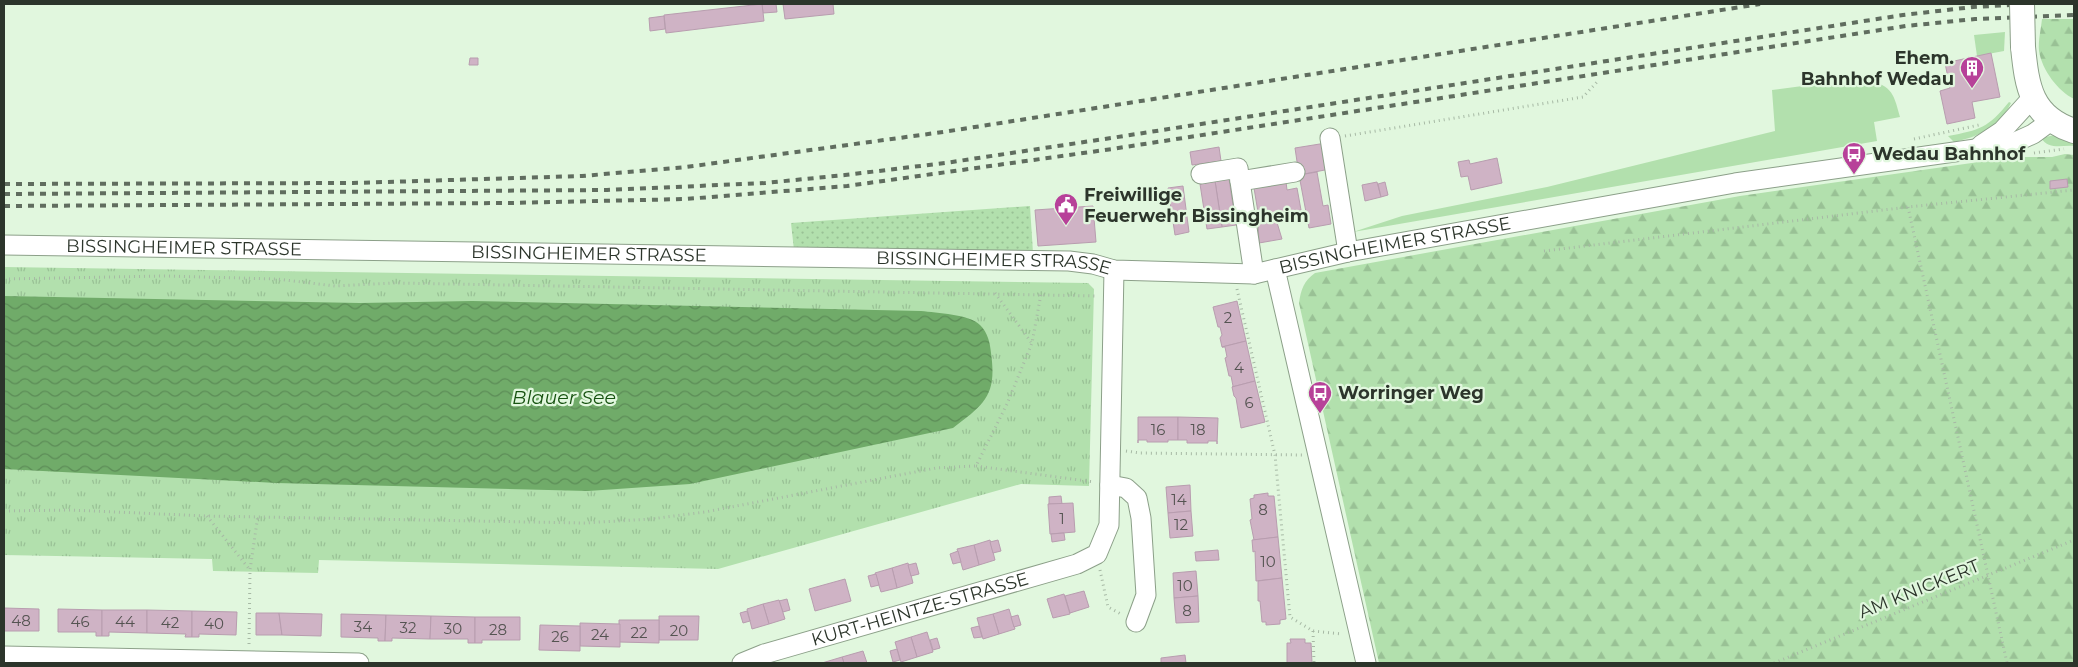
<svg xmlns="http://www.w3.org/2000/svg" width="2078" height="667" font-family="Montserrat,sans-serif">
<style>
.grass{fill:#b2e0ad}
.forest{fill:url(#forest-firs)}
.park{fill:url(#park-tufts)}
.garden{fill:url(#garden-dots)}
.water{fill:url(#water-waves)}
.building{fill:#cfb3c5;stroke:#b89daf}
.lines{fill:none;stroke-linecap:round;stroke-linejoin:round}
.minor-casing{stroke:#8ca089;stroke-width:21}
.major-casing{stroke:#8ca089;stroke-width:26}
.path{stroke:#a7b9a5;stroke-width:3;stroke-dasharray:1 4;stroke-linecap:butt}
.minor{stroke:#fff;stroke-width:19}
.major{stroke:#fff;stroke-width:24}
.rail{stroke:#606d5f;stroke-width:4;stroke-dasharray:6 6;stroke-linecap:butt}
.major-bridge-casing{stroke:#8ca089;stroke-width:26;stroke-linecap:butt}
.major-bridge{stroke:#fff;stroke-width:24}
.labels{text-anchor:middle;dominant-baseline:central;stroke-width:4.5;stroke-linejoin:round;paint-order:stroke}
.number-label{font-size:15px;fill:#555452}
.poi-label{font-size:18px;font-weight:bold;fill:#2c352b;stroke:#e1f7de;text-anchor:start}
.street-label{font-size:18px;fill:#2c352b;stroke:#e1f7de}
.water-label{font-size:19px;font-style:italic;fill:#175311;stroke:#e1f7de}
</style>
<defs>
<pattern id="forest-firs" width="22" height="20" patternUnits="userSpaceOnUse" patternTransform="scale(1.25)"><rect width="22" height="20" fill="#b2e0ad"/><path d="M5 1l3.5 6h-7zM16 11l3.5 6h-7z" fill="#99c195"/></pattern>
<pattern id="park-tufts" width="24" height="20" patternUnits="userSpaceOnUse" patternTransform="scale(1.25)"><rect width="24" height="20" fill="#b2e0ad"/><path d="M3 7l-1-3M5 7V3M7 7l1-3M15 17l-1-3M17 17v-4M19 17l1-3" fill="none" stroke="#99c195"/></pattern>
<pattern id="garden-dots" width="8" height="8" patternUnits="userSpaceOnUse" patternTransform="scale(1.25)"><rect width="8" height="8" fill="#b2e0ad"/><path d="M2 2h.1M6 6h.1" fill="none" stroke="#99c195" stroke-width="1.8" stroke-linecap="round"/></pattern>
<pattern id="water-waves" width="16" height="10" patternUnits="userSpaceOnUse" patternTransform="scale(1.25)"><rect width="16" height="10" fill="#70ab69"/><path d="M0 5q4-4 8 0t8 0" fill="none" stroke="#5c8c57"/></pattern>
</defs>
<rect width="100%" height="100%" fill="#e1f7de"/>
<g class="grass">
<polygon points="2005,32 2004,51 1977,56 1974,35"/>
<path d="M 1863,78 C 1891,86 1893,90 1900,117 L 1874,122 L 1877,141 L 1353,232 L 1402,216 L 1547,187 L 1775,131 L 1772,90 Z"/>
<path d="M 2009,102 L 2011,103 C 2000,127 1978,137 1954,142 L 1948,136 C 1980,130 1988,128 2009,102 Z"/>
<path d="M 2055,135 L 2074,141 L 2074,146 C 2061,145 2049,150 2041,138 Z"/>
</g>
<g class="forest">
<path d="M 2042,19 L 2074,19 L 2074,99 C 2058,91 2042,70 2039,51 C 2038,41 2041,29 2042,19 Z"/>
<path d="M 2065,154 L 2074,155 L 2074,663 L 1379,663 L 1299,303 C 1301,289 1304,281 1315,273 L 1740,196 L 2014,157 L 2052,157 Z"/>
</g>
<polygon class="park" points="4,267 1088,283 1094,289 1089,486 1021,484 718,569 319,560 318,573 213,571 212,559 4,555"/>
<polygon class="garden" points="1030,206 1033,253 794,250 791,223"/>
<path class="water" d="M 4,296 L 360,303 L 472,301 L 921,311 C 937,313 969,314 980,325 C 988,333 990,343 991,353 C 997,395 985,404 953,428 L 690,484 L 588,491 L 276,483 L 4,469 Z"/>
<g class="building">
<polygon points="762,4 776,4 777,12 763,13"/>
<polygon points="762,4 764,21 666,33 664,15"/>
<polygon points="783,4 833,4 834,14 785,19"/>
<polygon points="664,16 665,29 650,31 649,18"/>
<polygon points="1991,53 2000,97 1972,102 1975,118 1947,124 1940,91 1950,88 1945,63"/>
<polygon points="470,58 478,58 478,65 469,65"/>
<polygon points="1326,143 1330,169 1299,175 1295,148"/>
<polygon points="1219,147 1221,161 1192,165 1190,152"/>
<polygon points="1497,158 1502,183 1471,190 1468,176 1461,177 1458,162 1469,160 1470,164"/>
<polygon points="1317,172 1323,206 1328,205 1331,224 1309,228 1299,175"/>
<polygon points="1229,179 1236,225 1222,227 1215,181"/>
<polygon points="2067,179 2068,187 2050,189 2050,181"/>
<polygon points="1215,181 1222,227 1207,229 1200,184"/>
<polygon points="1286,182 1287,190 1297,188 1301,210 1275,216 1282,239 1259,243 1258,218 1259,218 1254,188"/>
<polygon points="1377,182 1381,197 1365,201 1362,185"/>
<polygon points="1385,182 1388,195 1381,197 1378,184"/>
<polygon points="1183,186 1189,232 1175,235 1168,188"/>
<polygon points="1093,206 1096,242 1038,246 1035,210"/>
<polygon points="1237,301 1246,341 1222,347 1220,338 1222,335 1220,327 1218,327 1213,307"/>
<polygon points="1246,341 1255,381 1232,387 1233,386 1231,376 1229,376 1225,358 1227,357 1225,347 1222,347"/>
<polygon points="1255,381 1265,422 1241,428 1236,398 1234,396 1232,387"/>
<polygon points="1138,417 1178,417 1178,440 1168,440 1168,442 1147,442 1147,440 1138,440 1138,443"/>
<polygon points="1178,417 1218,418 1217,444 1217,441 1208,441 1208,443 1187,443 1187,440 1178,440"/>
<polygon points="1190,485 1191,511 1168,513 1166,487"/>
<polygon points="1268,493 1268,496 1274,496 1278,537 1254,540 1250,520 1252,519 1250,499 1254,498 1254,495"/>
<polygon points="1061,496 1062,504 1049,504 1049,497"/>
<polygon points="1073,503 1075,532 1050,534 1048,504"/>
<polygon points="1191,511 1193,536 1170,538 1168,513"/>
<polygon points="1064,533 1065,540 1052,542 1051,534"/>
<polygon points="1278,537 1282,578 1256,581 1255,551 1253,552 1252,540"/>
<polygon points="990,540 995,560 979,565 974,545"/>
<polygon points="998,540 1001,551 993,553 990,542"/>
<polygon points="974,545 979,565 963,570 957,549"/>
<polygon points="1218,550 1219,560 1196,561 1195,552"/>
<polygon points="958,551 961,562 953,564 950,554"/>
<polygon points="908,563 913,583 897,588 892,568"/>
<polygon points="916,563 919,574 911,576 908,565"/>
<polygon points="892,568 897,588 881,592 875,573"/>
<polygon points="1196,571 1198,596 1174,598 1173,573"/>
<polygon points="876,574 879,585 871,587 868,576"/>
<polygon points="1282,578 1286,619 1280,620 1280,624 1266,625 1266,622 1262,622 1260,601 1258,601 1258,581"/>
<polygon points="845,579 851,601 815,611 809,589"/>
<polygon points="1084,591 1089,607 1070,613 1065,596"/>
<polygon points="1064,594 1070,614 1053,618 1047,599"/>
<polygon points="1198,596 1199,622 1176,623 1174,598"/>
<polygon points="787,599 790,610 783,612 779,601"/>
<polygon points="779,600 785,619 769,624 763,604"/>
<polygon points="763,604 769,624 752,629 747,609"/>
<polygon points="4,608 39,609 39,631 4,631"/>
<polygon points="58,609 102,610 102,636 96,636 96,632 58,632"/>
<polygon points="1009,609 1015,629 999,634 993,614"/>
<polygon points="102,610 147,610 147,633 109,632 109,636 102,636"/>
<polygon points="147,610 192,611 192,637 185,637 186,634 147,633"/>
<polygon points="192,611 237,612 236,635 199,634 199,637 192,637"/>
<polygon points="747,611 750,621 743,623 740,613"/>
<polygon points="256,613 279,613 282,635 256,635"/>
<polygon points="279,613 322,614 321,636 282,635"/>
<polygon points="341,614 386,615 385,641 378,641 378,638 341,637"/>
<polygon points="993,614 999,634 983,639 977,618"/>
<polygon points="386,615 431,616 430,639 392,638 392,641 385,641"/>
<polygon points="1018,615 1021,625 1014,627 1011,617"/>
<polygon points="431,616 475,617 475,643 468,643 468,639 430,639"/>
<polygon points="659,616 699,616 698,640 659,640"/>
<polygon points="475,617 520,617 520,640 482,640 482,643 475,643"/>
<polygon points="619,620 659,620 659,643 619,642"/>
<polygon points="580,623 620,624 620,647 580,646"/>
<polygon points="540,625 580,626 580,651 539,650"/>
<polygon points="979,626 982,637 974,638 971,628"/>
<polygon points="927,632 933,652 917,657 911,637"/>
<polygon points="911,637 917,657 901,662 895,642"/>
<polygon points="937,638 940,648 933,650 930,640"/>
<polygon points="1290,639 1305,639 1305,643 1311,643 1312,663 1287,663 1287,643 1291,643"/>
<polygon points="897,649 900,660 893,662 890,651"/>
<polygon points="863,651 867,663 844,663 842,657"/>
<polygon points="1185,655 1186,663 1161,663 1161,658"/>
<polygon points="842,657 844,663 822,663"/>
</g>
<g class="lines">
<g class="minor-casing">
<g id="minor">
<polyline points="1330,138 1348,252"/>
<polyline points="1981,145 2002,131 2032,98"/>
<polyline points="1201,174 1238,168 1254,274"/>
<polyline points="1240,181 1295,172"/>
<path id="s1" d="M 4,245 L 1069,261 L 1093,264 L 1114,270 L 1254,274 L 1348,252 L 1735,183 L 2011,144 L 2033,134 L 2052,120"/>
<polyline points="1275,269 1366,663"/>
<polyline points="1110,485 1126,488 1137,498 1141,518 1146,595 1136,622"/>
<polyline points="4,656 359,663"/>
<path id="s2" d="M 742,663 L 764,654 L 1077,564 L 1097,554 L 1109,525 L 1114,270"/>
</g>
</g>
<g class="major-casing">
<path id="major" d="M 2023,47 C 2027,87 2031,117 2074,131"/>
</g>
<g class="path">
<polyline points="1345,136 1583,97 1597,82"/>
<polyline points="1914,139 1979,125"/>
<polyline points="2034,153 2064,149"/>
<polyline points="1908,207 2007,663"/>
<polyline points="1544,251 1908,207 2074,190"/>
<polyline points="4,279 165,276 277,279 335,286 396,283 1098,296"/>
<polyline points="1237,289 1275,455 1290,617 1313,631 1342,634"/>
<polyline points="995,293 1031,342"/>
<polyline points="1126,451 1140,453 1302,455"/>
<polyline points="976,466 1094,482"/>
<polyline points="4,511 70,510 207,516 584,523 651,519 705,512 936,468 976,466 1007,404 1032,343 1041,294"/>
<polyline points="207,516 250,570 258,515"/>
<polyline points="1100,570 1108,607 1121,614"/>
<polyline points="1313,631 1314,663"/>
<polyline points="249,644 250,570"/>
<polyline points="1774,663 2074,540"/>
</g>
<use href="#minor" class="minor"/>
<use href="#major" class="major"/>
<g class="rail">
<polyline points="4,184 353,183 582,176 686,167 943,132 1760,4"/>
<polyline points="4,194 607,190 765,183 845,175 945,163 1111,138 1903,15 1973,7 2028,4"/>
<polyline points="4,206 509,203 686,199 847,186 1112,149 1906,26 1975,19 2074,15"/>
</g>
<g class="major-bridge-casing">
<polyline id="major-bridge" points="2022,4 2023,47"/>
</g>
<use href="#major-bridge" class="major-bridge"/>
</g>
<defs>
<g id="building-pin" transform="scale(1.25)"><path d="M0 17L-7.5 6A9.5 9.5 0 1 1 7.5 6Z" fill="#b74199" stroke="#e1f7de"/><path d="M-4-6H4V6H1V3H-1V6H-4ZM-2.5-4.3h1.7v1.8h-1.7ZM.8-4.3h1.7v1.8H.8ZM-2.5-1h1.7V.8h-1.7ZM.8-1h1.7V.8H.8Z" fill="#fff"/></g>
<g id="bus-pin" transform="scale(1.25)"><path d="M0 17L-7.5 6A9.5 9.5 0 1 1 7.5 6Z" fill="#b74199" stroke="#e1f7de"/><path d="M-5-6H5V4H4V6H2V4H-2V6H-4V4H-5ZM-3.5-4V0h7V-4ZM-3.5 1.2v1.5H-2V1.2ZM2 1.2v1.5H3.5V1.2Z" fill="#fff"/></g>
<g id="civic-pin" transform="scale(1.25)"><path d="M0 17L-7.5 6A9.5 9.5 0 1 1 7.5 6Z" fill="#b74199" stroke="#e1f7de"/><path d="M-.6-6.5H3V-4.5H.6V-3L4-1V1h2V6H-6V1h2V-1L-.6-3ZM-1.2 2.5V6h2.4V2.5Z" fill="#fff"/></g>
</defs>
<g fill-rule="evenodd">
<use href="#building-pin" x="1972" y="68"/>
<use href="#bus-pin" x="1854" y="154"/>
<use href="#civic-pin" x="1066" y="205"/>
<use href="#bus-pin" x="1320" y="393"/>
</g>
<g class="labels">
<g class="number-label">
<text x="1228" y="317">2</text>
<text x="1239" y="367">4</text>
<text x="1249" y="402">6</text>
<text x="1158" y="429">16</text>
<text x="1198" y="429">18</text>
<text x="1179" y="499">14</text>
<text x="1263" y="509">8</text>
<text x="1062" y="518">1</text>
<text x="1181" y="524">12</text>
<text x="1268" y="561">10</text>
<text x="1185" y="585">10</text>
<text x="1187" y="610">8</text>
<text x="21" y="620">48</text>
<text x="80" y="621">46</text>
<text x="125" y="621">44</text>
<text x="170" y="622">42</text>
<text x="214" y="623">40</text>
<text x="363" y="626">34</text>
<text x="408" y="627">32</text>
<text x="453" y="628">30</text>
<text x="498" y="629">28</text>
<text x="679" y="630">20</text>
<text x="639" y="632">22</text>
<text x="600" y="634">24</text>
<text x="560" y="636">26</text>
</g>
<g class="poi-label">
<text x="1954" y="58" text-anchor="end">Ehem.<tspan x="1954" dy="21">Bahnhof Wedau</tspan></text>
<text x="1872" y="154">Wedau Bahnhof</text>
<text x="1084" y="195">Freiwillige<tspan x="1084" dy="21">Feuerwehr Bissingheim</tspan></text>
<text x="1338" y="393">Worringer Weg</text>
</g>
<g class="street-label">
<text stroke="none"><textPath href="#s1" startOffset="1395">BISSINGHEIMER STRASSE</textPath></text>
<text stroke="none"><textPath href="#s1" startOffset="180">BISSINGHEIMER STRASSE</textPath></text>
<text stroke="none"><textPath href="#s1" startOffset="585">BISSINGHEIMER STRASSE</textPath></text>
<text stroke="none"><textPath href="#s1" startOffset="990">BISSINGHEIMER STRASSE</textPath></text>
<text transform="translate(1919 589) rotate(-22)">AM KNICKERT</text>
<text stroke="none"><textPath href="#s2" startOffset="186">KURT-HEINTZE-STRASSE</textPath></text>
</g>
<g class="water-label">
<text x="564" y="397">Blauer See</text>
</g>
</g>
<rect width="2078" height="667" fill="none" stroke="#2c352b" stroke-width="10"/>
</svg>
